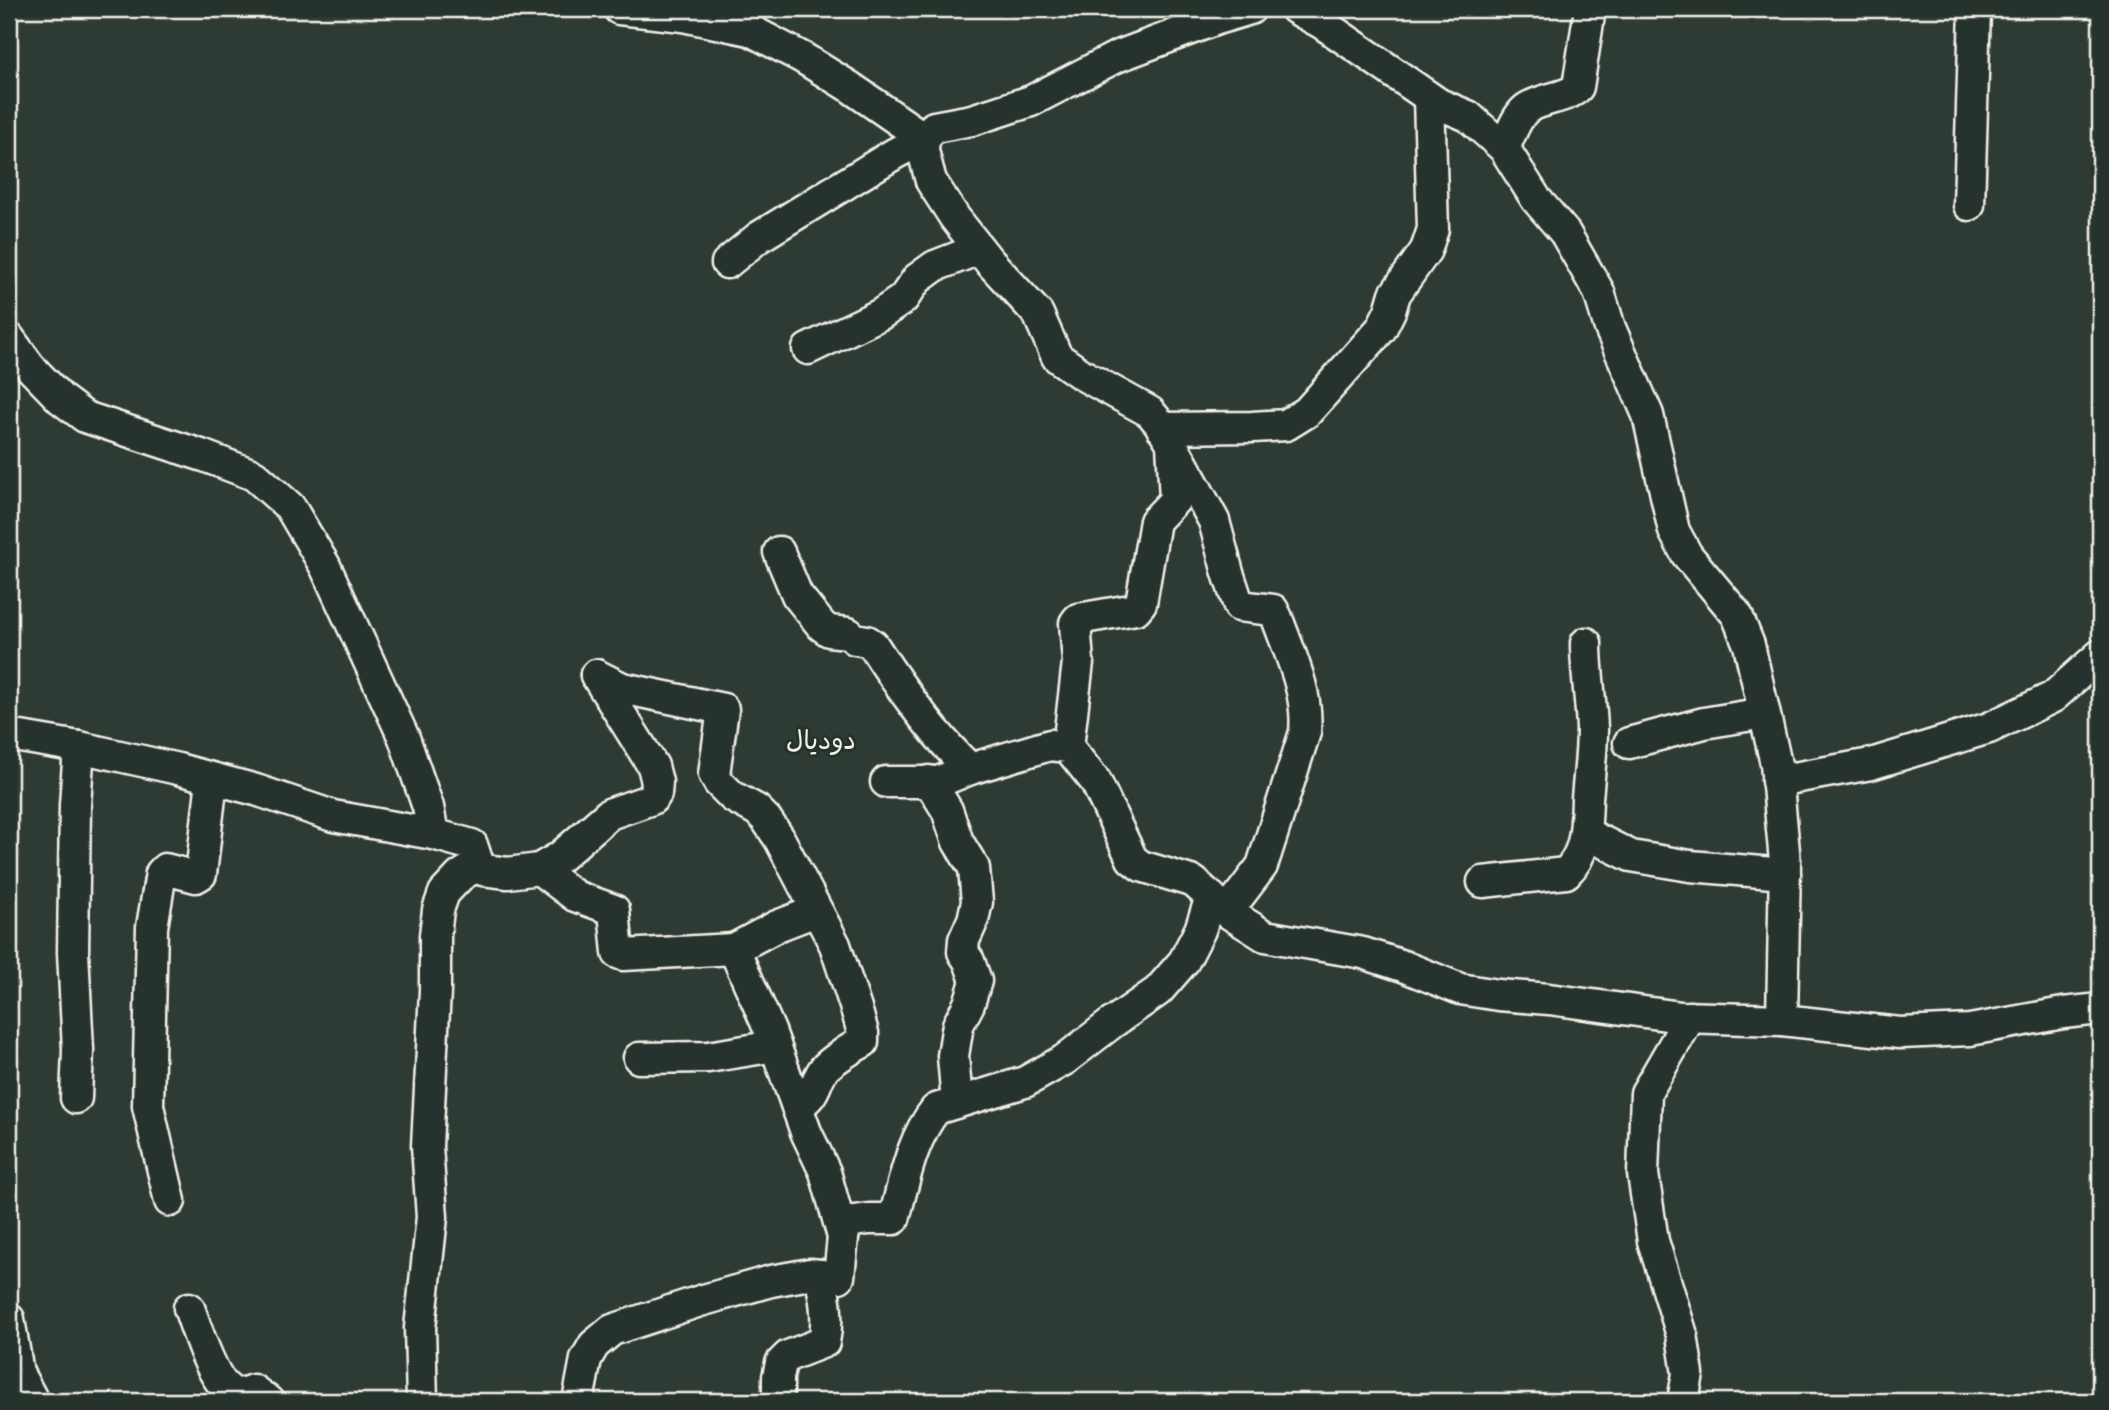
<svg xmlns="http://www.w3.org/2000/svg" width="2109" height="1410" font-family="'Patrick Hand','Playpen Sans Arabic',sans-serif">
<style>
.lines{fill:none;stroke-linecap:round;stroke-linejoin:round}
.minor-casing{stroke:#f4f1e8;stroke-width:35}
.minor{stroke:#26332d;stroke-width:30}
.labels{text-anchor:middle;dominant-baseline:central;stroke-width:6;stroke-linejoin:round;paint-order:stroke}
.quarter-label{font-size:26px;fill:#f4f1e8;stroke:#26332d}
</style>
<rect width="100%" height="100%" fill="#2e3b34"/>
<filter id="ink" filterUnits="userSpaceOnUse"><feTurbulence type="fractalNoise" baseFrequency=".0143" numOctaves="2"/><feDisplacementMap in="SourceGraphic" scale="14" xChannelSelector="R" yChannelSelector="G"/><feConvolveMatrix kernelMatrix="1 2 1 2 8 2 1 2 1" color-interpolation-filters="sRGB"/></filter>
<g filter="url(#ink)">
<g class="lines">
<g class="minor-casing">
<g id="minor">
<polyline points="619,9 683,16 750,30 803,58 850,87 924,138 894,154 759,237 727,263"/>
<polyline points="1296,9 1323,24 1439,104 1468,116 1504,148 1536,199 1565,233 1599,292 1610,328 1648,415 1674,531 1687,555 1737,615 1749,645 1776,764 1785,862 1782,1020"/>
<path d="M 1504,148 C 1510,136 1516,117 1526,109 C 1541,98 1568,98 1578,87 L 1590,9"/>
<polyline points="1969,205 1975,9"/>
<polyline points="9,338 30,367 61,399 85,417 204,456 254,475 290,507 325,566 404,738 428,807 433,834"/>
<polyline points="808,349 881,314 903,299 917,279 935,266 979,249"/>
<polyline points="1162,428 1252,427 1286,425 1307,412 1381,329 1390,311 1395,294 1426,250 1433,229 1429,98"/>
<path d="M 1175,450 L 1214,521 L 1228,573 L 1239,606 L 1273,610 L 1277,618 C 1290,654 1309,693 1305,732 L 1262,866 L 1227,912"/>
<path d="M 779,552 L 797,595 L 822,626 L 829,631 L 848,633 L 855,639 L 867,641 L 873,645 C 901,689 932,733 970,769"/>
<path d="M 596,675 L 622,688 L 723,709 L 714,774 L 719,783 L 733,797 L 757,810 L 766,819 L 779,838 L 835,945 L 858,1015 L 863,1033 L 863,1042 C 853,1047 831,1061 824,1069 C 813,1084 817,1095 797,1106"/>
<polyline points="9,735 79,747 178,769 256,790 333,816 433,834 472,845 478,863 483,870 508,873 539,869 560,857 609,814 652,799 656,794 657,782 653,766 596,675"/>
<polyline points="1629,743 1704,723 1764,713"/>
<polyline points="1068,747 1078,662 1075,623 1078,619 1136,609 1141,603 1155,521 1175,500 1172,443 1160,424 1150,412 1081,374 1057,357 1038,314 989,261 955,218 931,181 923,151 924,138 934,127 972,120 1031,101 1116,57 1217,19 1250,9"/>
<polyline points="929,781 947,810 958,842 974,868 975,880 977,902 973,920 964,940 963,952 969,961 976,981 969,1004 958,1025 956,1037 953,1056 957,1102"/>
<polyline points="1777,781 1871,764 1989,728 2053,697 2100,655"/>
<polyline points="886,782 938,782 970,769 1050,745 1068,747 1096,782 1132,859 1141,866 1194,882 1227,912 1265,936 1363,953 1403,966 1460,989 1498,995 1549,999 1681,1017 1782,1020 1900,1033 1970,1030 2063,1013 2100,1009"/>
<polyline points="1587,834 1631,856 1690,866 1785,874"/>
<polyline points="539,869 575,896 614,910 618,953 623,955 734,949 770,1031 806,1132 825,1172 843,1237"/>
<path d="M 1483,882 L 1566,873 C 1587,853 1586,825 1587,799 C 1589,775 1592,752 1592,729 C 1591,700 1586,672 1586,643"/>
<polyline points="734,949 777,926 816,911"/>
<polyline points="639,1058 708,1057 775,1046"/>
<polyline points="76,1098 78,1050 73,952 75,805 79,747"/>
<polyline points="170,1201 148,1106 152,927 161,873 165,869 196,877 201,874 212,780"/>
<path d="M 189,1308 C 197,1329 212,1382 232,1392 C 238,1396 247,1392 253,1390 L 268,1401"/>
<polyline points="9,1319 18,1373 33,1401"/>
<polyline points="422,1401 420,1328 432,1217 427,1146 435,991 435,935 438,910 444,893 460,876 479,864"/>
<path d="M 578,1401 L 586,1359 L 594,1345 L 612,1330 L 700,1301 L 771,1281 L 810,1274 L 839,1277 L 843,1237 L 847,1222 L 869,1219 L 894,1219 C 904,1182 911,1140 936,1109 L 1025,1082 L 1064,1060 L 1112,1023 L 1158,991 L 1184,961 L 1200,930 L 1211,897"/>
<path d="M 778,1401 L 778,1377 L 781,1363 L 788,1356 L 824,1342 C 829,1319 825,1297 820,1275"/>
<polyline points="1683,1401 1688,1374 1682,1335 1653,1241 1643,1174 1646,1093 1690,1017"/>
</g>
</g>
<use href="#minor" class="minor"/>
</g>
</g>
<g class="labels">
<g class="quarter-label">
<text x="821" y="739">دودیال</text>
</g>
</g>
<rect width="2109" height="1410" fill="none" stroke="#26332d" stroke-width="35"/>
<rect x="18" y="18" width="2074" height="1375" fill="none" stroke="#f4f1e8" stroke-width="2.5" filter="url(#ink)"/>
</svg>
